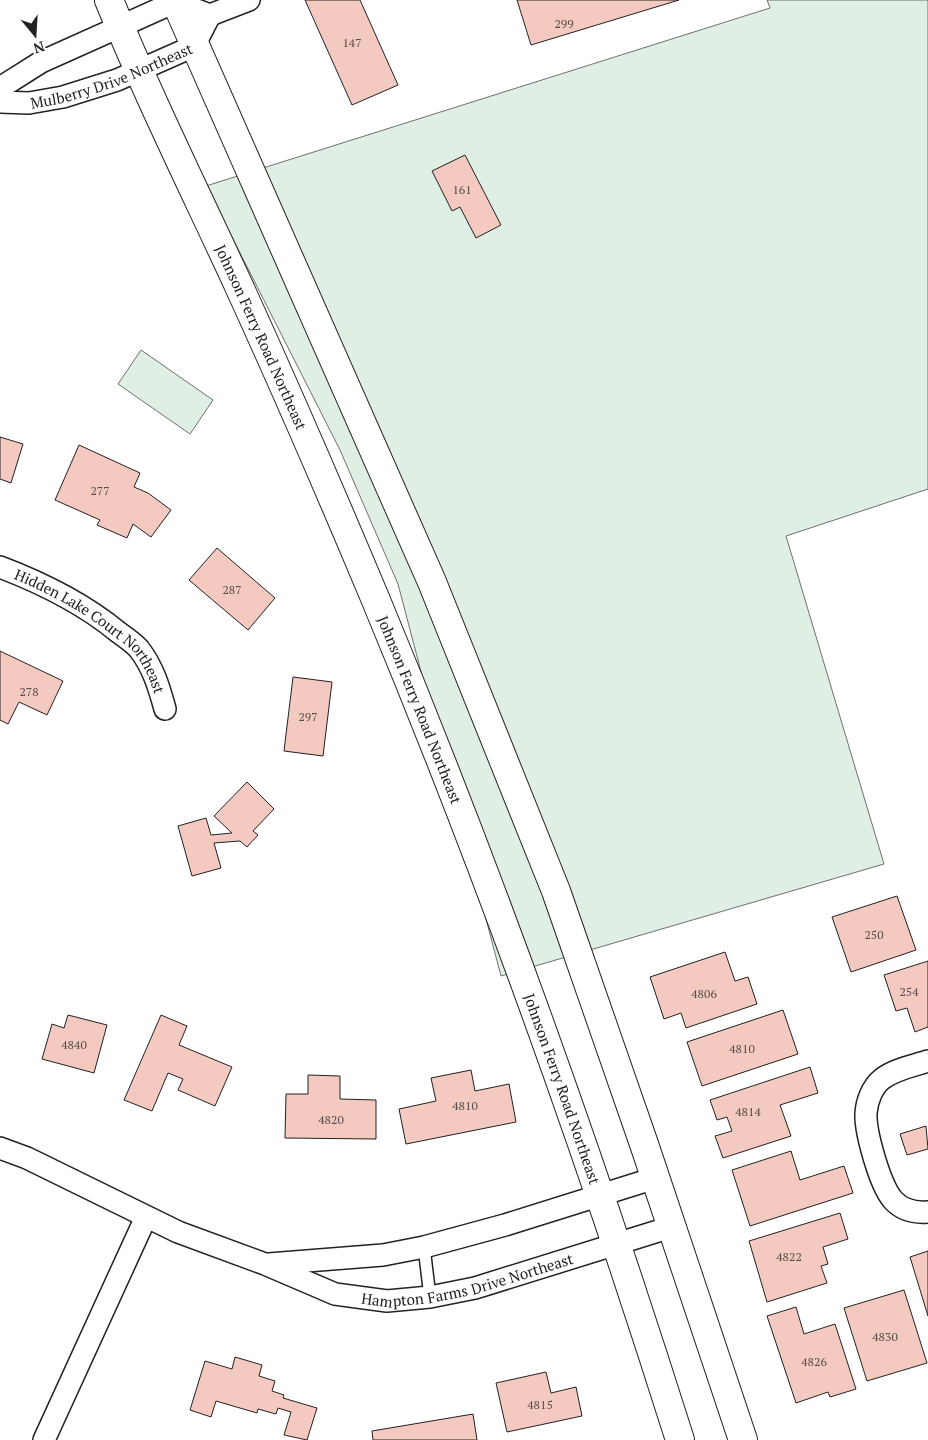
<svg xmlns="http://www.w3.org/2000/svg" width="928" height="1440" font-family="'PT Serif',serif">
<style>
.green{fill:#e0efe3;stroke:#6f6f6f}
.building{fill:#f3c9c0;stroke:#222}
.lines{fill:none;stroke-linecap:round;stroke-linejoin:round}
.lane-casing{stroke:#222;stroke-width:14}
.street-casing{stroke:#222;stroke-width:24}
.primary-casing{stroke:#222;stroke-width:30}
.lane{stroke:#fff;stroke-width:11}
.street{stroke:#fff;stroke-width:21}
.primary{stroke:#fff;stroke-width:28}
.labels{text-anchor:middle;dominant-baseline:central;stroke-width:4;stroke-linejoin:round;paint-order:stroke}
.number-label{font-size:12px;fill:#564c4a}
.street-label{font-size:15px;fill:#222;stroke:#fff}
</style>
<rect width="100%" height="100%" fill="#fff"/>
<g class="green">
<polygon points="767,0 928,0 928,489 786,536 884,864 501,976 398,584 340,450 206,186 770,8"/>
<polygon points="141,350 213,400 190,434 118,384"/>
</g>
<g class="building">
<polygon points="305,0 360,0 398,85 352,105"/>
<polygon points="517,0 679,0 531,45"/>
<polygon points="465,155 501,225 476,238 460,207 452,211 432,171"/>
<polygon points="0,437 23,444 11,483 0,479"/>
<polygon points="79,445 140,473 134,487 148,493 171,510 151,537 133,524 127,538 97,525 100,520 55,500"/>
<polygon points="217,548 275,598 248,630 189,580"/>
<polygon points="0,651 63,681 47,715 19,702 8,724 0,720"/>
<polygon points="293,677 332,682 323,756 284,751"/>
<polygon points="247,782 274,809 253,831 258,835 247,847 240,841 214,843 221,868 192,876 178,826 206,818 211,835 232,833 214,816"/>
<polygon points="897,896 916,950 851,972 832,917"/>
<polygon points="725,952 735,981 748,977 757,1004 686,1028 681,1013 664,1019 650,977"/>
<polygon points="928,961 928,1027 915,1032 907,1008 896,1011 884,975"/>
<polygon points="783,1010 798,1054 702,1086 687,1042"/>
<polygon points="68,1015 107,1025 94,1073 42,1059 52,1024 64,1028"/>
<polygon points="161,1015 187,1026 179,1045 232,1067 215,1106 178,1090 183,1079 168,1073 152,1111 124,1100"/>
<polygon points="810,1067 818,1093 780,1105 791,1136 723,1158 715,1136 732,1131 727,1117 717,1120 710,1100"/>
<polygon points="471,1070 475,1091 509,1084 516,1122 406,1144 399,1109 436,1101 431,1078"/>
<polygon points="308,1075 340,1076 340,1099 376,1100 376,1139 285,1138 286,1094 308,1094"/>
<polygon points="926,1126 928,1149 907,1155 900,1134"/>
<polygon points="791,1151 800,1180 844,1166 853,1193 750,1226 732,1170"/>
<polygon points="840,1213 848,1239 823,1247 828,1264 821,1266 827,1283 767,1302 749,1241"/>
<polygon points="928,1251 928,1316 910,1257"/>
<polygon points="904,1290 927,1363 867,1381 844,1308"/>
<polygon points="796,1307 804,1334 835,1324 856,1389 830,1397 828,1392 796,1403 767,1316"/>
<polygon points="235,1357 262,1365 259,1376 275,1381 272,1391 284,1395 283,1398 317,1408 307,1440 284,1435 291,1412 278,1408 276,1414 258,1409 257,1413 216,1401 211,1417 190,1410 205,1361 232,1369"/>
<polygon points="546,1372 551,1393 576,1387 582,1416 507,1432 496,1383"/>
<polygon points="473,1414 477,1440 373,1440 372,1431"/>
</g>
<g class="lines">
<g class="lane-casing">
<polyline id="lane" points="424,1247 430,1297"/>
</g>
<g class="street-casing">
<g id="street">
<polyline points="210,15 249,0"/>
<polyline points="0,88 41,62 175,2 210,15"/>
<path id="s1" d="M 0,102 L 29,103 L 63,97 L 117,80 L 194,46 L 210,15"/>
<path id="s2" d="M 0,567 C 42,583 83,603 118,632 C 125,637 134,643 139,649 C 153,667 159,687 165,709"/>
<path d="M 928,1061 C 913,1066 895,1069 882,1079 C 872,1087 867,1101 866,1113 C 865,1132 880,1185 893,1200 C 902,1210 915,1213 928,1212"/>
<path id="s3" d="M 0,1148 L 27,1158 L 178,1232 L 265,1264 L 335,1294 L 387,1301 L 430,1297 L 475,1288 L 671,1227"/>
<polyline points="269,1264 383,1255 424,1247 505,1225 655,1178"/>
<polyline points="44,1440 146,1217"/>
</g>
</g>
<g class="primary-casing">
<g id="primary">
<path id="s4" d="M 109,0 C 148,96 194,189 238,284 C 285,387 331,493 375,598 C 490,874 590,1155 680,1440"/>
<polyline points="175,0 432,582 556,891 644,1144 743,1440"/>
</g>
</g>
<use href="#lane" class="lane"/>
<use href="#street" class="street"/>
<use href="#primary" class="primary"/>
</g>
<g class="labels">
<g class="number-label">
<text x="564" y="23">299</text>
<text x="352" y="42">147</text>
<text x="462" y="189">161</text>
<text x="100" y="490">277</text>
<text x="232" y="589">287</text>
<text x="29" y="691">278</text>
<text x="308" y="716">297</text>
<text x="874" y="934">250</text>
<text x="909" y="991">254</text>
<text x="704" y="993">4806</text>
<text x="74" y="1044">4840</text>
<text x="742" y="1048">4810</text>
<text x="465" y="1105">4810</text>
<text x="748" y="1111">4814</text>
<text x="331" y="1119">4820</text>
<text x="789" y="1256">4822</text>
<text x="885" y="1336">4830</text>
<text x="814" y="1361">4826</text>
<text x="540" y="1404">4815</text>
</g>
<g class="street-label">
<text stroke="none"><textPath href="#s1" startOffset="116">Mulberry Drive Northeast</textPath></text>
<text stroke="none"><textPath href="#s4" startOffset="370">Johnson Ferry Road Northeast</textPath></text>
<text stroke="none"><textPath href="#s2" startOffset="114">Hidden Lake Court Northeast</textPath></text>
<text stroke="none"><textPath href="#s4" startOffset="775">Johnson Ferry Road Northeast</textPath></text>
<text stroke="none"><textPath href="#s4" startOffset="1180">Johnson Ferry Road Northeast</textPath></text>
<text stroke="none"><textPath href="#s3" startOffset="501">Hampton Farms Drive Northeast</textPath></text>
</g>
</g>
<g transform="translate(35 35) rotate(162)" stroke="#ffffff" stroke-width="4" paint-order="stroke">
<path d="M0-4L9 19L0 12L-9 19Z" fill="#222222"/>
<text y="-8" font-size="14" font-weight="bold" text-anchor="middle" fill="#222222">N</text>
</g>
</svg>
